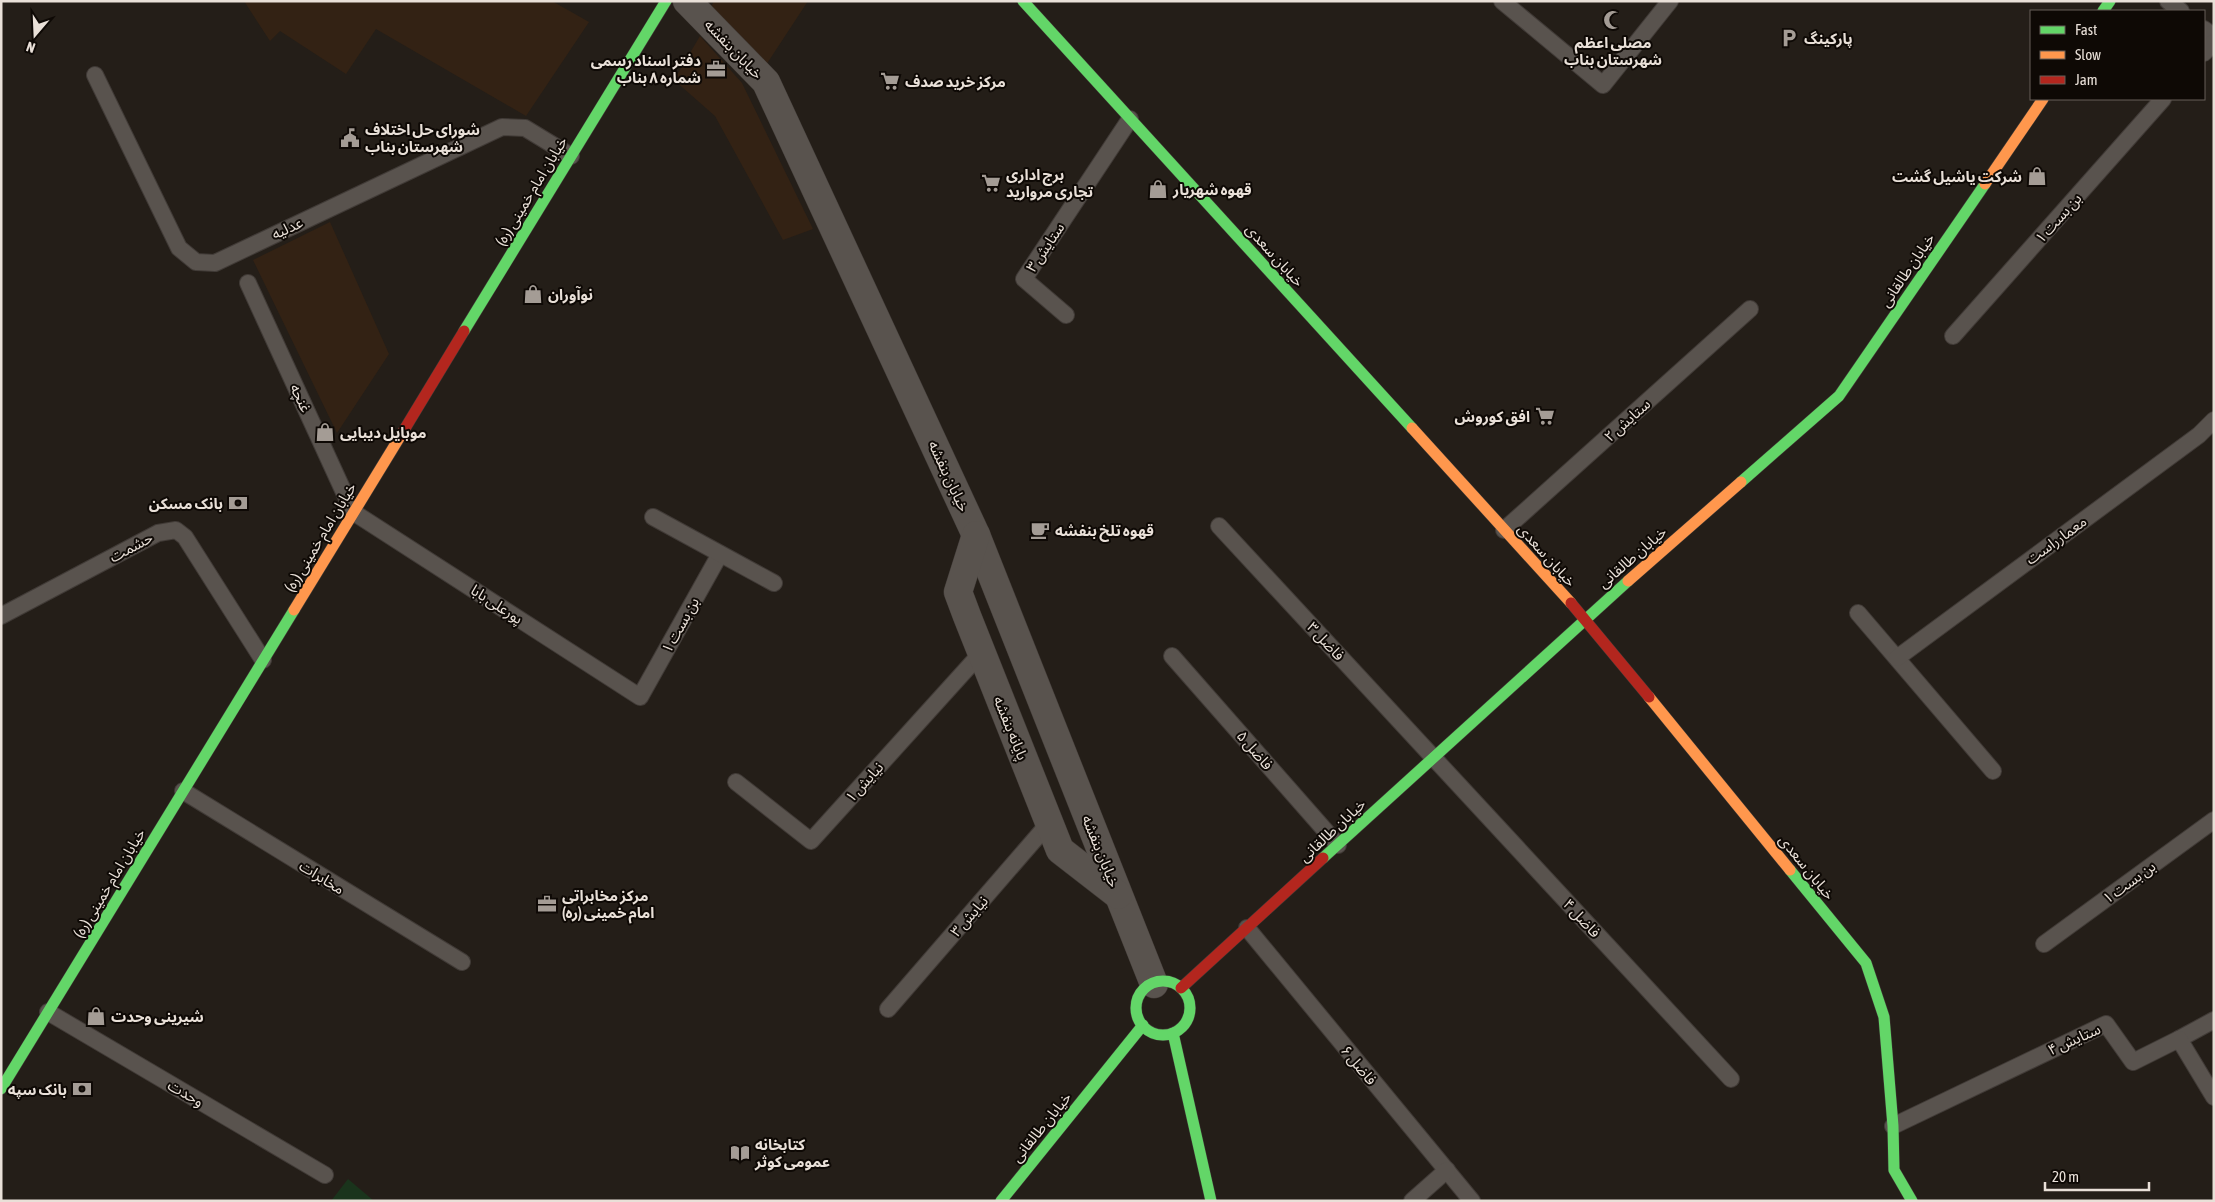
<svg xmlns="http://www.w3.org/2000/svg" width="2215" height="1202" font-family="'Asap Condensed','Noto Sans Arabic',sans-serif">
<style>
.built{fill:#332214}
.green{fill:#1a341c}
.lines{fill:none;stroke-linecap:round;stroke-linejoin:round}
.lane-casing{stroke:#413b37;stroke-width:18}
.street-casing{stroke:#413b37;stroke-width:29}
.fast-casing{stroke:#413b37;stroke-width:12}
.slow-casing{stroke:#413b37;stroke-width:12}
.jam-casing{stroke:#413b37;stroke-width:12}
.lane{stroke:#59534e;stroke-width:16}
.street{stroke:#59534e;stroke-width:28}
.fast{stroke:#63d668;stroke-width:11}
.slow{stroke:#ff974d;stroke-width:11}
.jam{stroke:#b3261e;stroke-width:11}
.labels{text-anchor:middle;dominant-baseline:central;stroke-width:4;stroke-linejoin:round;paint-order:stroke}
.poi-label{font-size:15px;font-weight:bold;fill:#e9e0d8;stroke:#0e0905;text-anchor:start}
.street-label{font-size:15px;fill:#e9e0d8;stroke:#0e0905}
</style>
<rect width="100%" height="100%" fill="#241e18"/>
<g class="built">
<polygon points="244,1 552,1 589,22 526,116 376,29 346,74 280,31 270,41"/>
<polygon points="714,1 808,1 766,65 711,7"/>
<polygon points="700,36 742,83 813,229 783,240 715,116 674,80"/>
<polygon points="330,222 389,354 337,433 253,260"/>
</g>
<polygon class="green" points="348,1179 374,1201 331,1201"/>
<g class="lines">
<g class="lane-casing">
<g id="lane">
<polyline points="1502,1 1603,85 1670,1"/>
<polyline points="2168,1 2181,11"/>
<polyline points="2204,29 2214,37"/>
<polyline points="2204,53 2214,42"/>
<polyline points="95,75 179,248 196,262 215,263 502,127 525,128 571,156"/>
<polyline points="248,283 353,512 640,697 720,554"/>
<polyline points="1066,315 1024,279 1130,119"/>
<polyline points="1953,336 2163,99"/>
<polyline points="653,517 774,583"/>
<polyline points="1219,526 1731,1079"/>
<polyline points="1504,530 1750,309"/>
<polyline points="1858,613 1993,771"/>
<polyline points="1,616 158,533 176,530 185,537 263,660"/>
<polyline points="1172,656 1338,845"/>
<polyline points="1897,658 2199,435 2214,420"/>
<polyline points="736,782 811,841 982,652"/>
<polyline points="183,791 462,962"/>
<polyline points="1247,928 1472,1201"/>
<polyline points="2044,944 2214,820"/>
<polyline points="888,1009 1049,823"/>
<polyline points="48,1012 325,1175"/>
<polyline points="2179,1039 2214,1020"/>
<polyline points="1893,1126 2106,1024 2133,1062 2179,1039 2214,1097"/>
<polyline points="1412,1201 1447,1170"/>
</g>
</g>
<g class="street-casing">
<g id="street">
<polyline points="687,1 766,82 976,535 1154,984"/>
<polyline points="976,535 958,592 967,616 1060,850 1118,895"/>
</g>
</g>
<g class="fast-casing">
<g id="fast">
<polyline points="1023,1 1412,428"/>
<polyline points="2103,11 2110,1"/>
<polyline points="464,331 666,1"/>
<polyline points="1741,482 1839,396 1985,184"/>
<polyline points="1323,858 1628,581"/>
<polyline points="1790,870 1866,963 1884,1017 1893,1126 1894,1170 1912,1201"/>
<circle cx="1163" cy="1008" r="27"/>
<polyline points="1173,1033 1211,1201"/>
<polyline points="1,1089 294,610"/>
<polyline points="1001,1201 1143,1025"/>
</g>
</g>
<g class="slow-casing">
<g id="slow">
<polyline points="1985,184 2043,99"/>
<polyline points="1412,428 1571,603"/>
<polyline points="1628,581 1741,482"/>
<polyline points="294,610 401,435"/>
<polyline points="1649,697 1790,870"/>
</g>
</g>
<g class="jam-casing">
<g id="jam">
<polyline points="401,435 464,331"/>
<polyline points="1571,603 1649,697"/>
<polyline points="1181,988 1323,858"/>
</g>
</g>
<use href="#lane" class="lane"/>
<use href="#street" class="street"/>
<use href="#fast" class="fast"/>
<use href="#slow" class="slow"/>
<use href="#jam" class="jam"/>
</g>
<defs>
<g id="mosque-bare" transform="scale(1.5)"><path d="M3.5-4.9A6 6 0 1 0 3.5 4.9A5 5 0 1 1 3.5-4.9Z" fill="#a49c95" stroke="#0e0905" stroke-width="2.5" paint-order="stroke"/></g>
<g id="parking-bare" transform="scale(1.5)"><path d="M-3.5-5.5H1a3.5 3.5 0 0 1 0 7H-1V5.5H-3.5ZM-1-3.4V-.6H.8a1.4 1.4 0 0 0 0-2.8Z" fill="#a49c95" stroke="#0e0905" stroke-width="2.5" paint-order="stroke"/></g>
<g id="office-bare" transform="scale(1.5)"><path d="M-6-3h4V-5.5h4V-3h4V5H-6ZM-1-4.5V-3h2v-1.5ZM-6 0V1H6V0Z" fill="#a49c95" stroke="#0e0905" stroke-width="2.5" paint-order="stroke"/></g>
<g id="supermarket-bare" transform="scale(1.5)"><path d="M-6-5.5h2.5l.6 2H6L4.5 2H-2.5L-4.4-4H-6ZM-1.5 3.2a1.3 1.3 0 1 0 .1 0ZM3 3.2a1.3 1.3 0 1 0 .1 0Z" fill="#a49c95" stroke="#0e0905" stroke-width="2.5" paint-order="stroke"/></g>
<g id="civic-bare" transform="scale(1.5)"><path d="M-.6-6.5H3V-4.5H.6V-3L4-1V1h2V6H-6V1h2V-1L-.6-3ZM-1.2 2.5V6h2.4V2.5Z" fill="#a49c95" stroke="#0e0905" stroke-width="2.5" paint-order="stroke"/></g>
<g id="shop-bare" transform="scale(1.5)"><path d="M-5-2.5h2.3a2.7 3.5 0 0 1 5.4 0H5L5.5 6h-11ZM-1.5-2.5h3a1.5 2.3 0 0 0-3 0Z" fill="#a49c95" stroke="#0e0905" stroke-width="2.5" paint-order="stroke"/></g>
<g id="bank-bare" transform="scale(1.5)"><path d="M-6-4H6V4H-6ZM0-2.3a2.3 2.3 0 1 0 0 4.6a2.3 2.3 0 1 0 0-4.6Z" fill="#a49c95" stroke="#0e0905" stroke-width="2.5" paint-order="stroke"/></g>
<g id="cafe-bare" transform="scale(1.5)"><path d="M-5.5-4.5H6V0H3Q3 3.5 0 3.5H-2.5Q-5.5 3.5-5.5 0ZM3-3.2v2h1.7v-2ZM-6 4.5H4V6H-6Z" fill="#a49c95" stroke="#0e0905" stroke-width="2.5" paint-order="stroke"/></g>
<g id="library-bare" transform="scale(1.5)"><path d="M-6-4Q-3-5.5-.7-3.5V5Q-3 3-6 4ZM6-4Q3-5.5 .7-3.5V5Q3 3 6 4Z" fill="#a49c95" stroke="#0e0905" stroke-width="2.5" paint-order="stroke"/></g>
</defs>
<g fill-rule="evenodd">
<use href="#mosque-bare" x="1613" y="20"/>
<use href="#parking-bare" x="1789" y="38"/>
<use href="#office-bare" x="716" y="69"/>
<use href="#supermarket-bare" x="890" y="81"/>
<use href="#civic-bare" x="350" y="138"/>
<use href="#shop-bare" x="2037" y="176"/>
<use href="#supermarket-bare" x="991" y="183"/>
<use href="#shop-bare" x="1158" y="189"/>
<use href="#shop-bare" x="533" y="294"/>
<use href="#supermarket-bare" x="1545" y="416"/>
<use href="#shop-bare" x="325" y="432"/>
<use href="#bank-bare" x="238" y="503"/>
<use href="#cafe-bare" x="1040" y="530"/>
<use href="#office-bare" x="547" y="904"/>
<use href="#shop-bare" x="96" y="1016"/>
<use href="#bank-bare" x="82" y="1089"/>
<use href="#library-bare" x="740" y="1153"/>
</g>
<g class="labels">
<g class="poi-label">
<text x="1804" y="38">پارکینگ</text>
<text x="1613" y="42" text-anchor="middle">مصلی اعظم<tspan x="1613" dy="17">شهرستان بناب</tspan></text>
<text x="701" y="60" text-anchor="end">دفتر اسناد رسمی<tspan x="701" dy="17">شماره ۸ بناب</tspan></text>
<text x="905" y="81">مرکز خرید صدف</text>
<text x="365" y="129">شورای حل اختلاف<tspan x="365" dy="17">شهرستان بناب</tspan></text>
<text x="1006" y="174">برج اداری<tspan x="1006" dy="17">تجاری مروارید</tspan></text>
<text x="2022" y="176" text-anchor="end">شرکت یاشیل گشت</text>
<text x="1173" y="189">قهوه شهریار</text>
<text x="548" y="294">نوآوران</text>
<text x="1530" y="416" text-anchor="end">افق کوروش</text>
<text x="340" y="432">موبایل دیبایی</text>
<text x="223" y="503" text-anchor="end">بانک مسکن</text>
<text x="1055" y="530">قهوه تلخ بنفشه</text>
<text x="562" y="895">مرکز مخابراتی<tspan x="562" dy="17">امام خمینی (ره)</tspan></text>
<text x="111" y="1016">شیرینی وحدت</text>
<text x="67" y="1089" text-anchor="end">بانک سپه</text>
<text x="755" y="1144">کتابخانه<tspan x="755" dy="17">عمومی کوثر</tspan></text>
</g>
<g class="street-label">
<text transform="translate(734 49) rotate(46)">خیابان بنفشه</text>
<text transform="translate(531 191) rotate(-59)">خیابان امام خمینی (ره)</text>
<text transform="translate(2058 218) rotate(-48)">بن بست ۱</text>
<text transform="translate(287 228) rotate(-25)">عدلیه</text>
<text transform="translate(1045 247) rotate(-56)">ستایش ۳</text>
<text transform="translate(1275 255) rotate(48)">خیابان سعدی</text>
<text transform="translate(1907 270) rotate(-56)">خیابان طالقانی</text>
<text transform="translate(301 398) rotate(65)">غنچه</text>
<text transform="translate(1627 420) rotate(-42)">ستایش ۲</text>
<text transform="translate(949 476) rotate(65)">خیابان بنفشه</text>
<text transform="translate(320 537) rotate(-59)">خیابان امام خمینی (ره)</text>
<text transform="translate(2056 540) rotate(-36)">معمارراست</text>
<text transform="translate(131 547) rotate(-28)">حشمت</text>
<text transform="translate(1547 555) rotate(48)">خیابان سعدی</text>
<text transform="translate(1632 557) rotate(-41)">خیابان طالقانی</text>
<text transform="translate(497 604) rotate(33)">پورعلی بابا</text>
<text transform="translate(680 625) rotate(-61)">بن بست ۱</text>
<text transform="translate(1326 641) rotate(47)">فاضل ۳</text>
<text transform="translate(1011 728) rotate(68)">پایانه بنفشه</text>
<text transform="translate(1255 750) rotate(49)">فاضل ۵</text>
<text transform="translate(864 782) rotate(-48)">نیایش ۱</text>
<text transform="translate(1332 830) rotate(-43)">خیابان طالقانی</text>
<text transform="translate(1101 851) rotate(68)">خیابان بنفشه</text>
<text transform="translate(1807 867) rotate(51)">خیابان سعدی</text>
<text transform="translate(322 877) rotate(32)">مخابرات</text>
<text transform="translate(2129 882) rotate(-36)">بن بست ۱</text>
<text transform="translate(109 883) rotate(-59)">خیابان امام خمینی (ره)</text>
<text transform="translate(969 916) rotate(-49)">نیایش ۳</text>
<text transform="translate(1582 918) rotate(47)">فاضل ۴</text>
<text transform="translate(2074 1039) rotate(-24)">ستایش ۴</text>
<text transform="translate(1359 1065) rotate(50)">فاضل ۶</text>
<text transform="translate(186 1093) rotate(30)">وحدت</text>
<text transform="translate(1041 1127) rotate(-51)">خیابان طالقانی</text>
</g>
</g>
<rect width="2215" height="1202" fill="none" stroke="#e9e0d8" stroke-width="5"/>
<rect x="2030" y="10" width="175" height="90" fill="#0e0905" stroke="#665f59"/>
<rect x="2040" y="26" width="25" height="8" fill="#63d668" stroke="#665f59"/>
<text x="2075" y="35" font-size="15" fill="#e9e0d8">Fast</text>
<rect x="2040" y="51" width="25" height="8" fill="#ff974d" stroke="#665f59"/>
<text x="2075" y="60" font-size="15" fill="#e9e0d8">Slow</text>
<rect x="2040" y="76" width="25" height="8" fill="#b3261e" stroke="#665f59"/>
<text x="2075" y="85" font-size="15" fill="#e9e0d8">Jam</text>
<g transform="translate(35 35) rotate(199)" stroke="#0e0905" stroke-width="4" paint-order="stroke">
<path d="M0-4L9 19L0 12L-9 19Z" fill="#e9e0d8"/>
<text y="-8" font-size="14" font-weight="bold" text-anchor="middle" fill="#e9e0d8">N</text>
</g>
<path d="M2045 1182v8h104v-8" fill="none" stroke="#e9e0d8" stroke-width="2.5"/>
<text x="2052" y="1182" font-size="15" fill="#e9e0d8" stroke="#0e0905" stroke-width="4" paint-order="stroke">20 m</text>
</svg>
